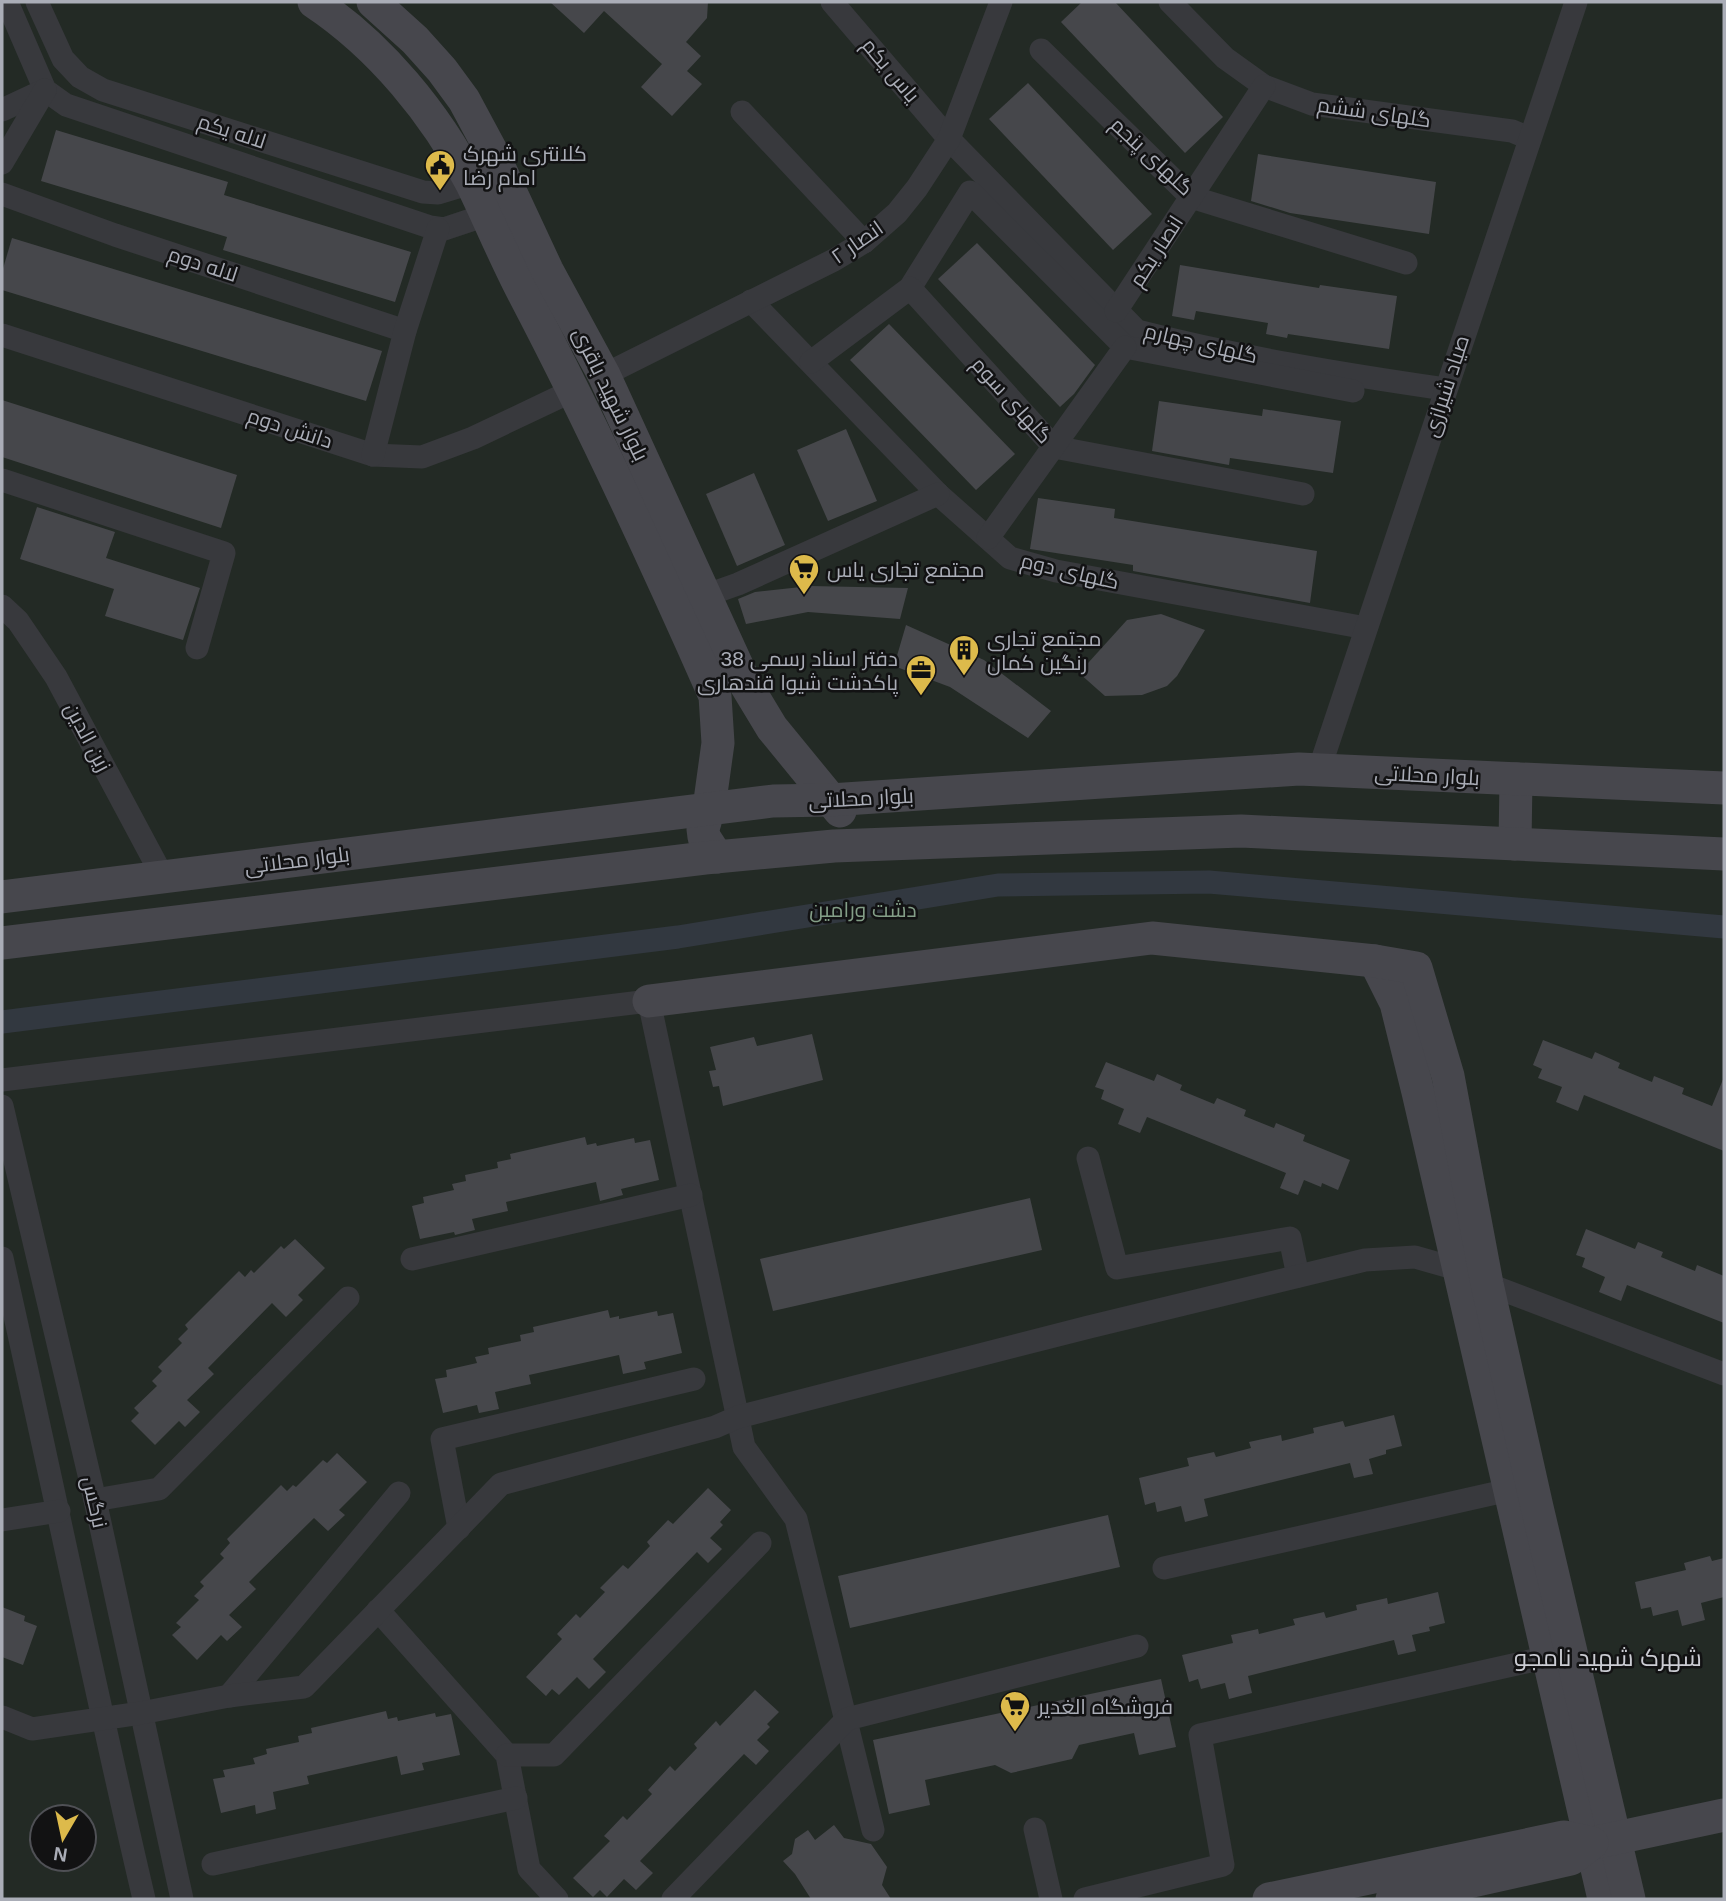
<svg xmlns="http://www.w3.org/2000/svg" width="1726" height="1901" font-family="Arial,Cairo,sans-serif">
<style>
.green{fill:#232a25;fill-rule:evenodd}
.lines{fill:none;stroke-linecap:round;stroke-linejoin:round}
.canal{stroke:#323840;stroke-width:23}
.building{fill:#46474b}
.street{stroke:#38393d;stroke-width:23}
.secondary{stroke:#47474d;stroke-width:33}
.labels{text-anchor:middle;dominant-baseline:central;stroke-width:5;stroke-linejoin:round;paint-order:stroke}
.street-label{font-size:21px;fill:#aaadb7;stroke:#121213}
.poi-label{font-size:21px;fill:#aaadb7;stroke:#121213;text-anchor:start}
.park-label{font-size:21px;fill:#849f88;stroke:#121213}
.quarter-label{font-size:24px;fill:#cbccd3;stroke:#121213}
</style>
<rect width="100%" height="100%" fill="#171718"/>
<path class="green" d="M 2,2 L 1724,2 L 1724,1899 L 2,1899 ZM 42,1817 L 84,1817 L 84,1859 L 42,1859 Z"/>
<g class="lines">
<polyline class="canal" points="2,1022 678,937 998,885 1209,882 1724,927"/>
</g>
<g class="building">
<polygon points="550,2 708,2 707,18 686,42 701,56 687,71 702,84 672,116 641,87 662,64 604,11 584,33"/>
<polygon points="1082,2 1115,2 1223,117 1185,153 1061,22"/>
<polygon points="1028,83 1152,214 1113,250 989,119"/>
<polygon points="56,130 228,182 224,195 411,252 395,302 223,250 227,237 41,181"/>
<polygon points="1258,154 1436,182 1429,234 1290,213 1251,201"/>
<polygon points="12,238 382,351 366,401 2,290 2,272"/>
<polygon points="977,243 1095,365 1074,394 1060,407 938,279"/>
<polygon points="1180,265 1319,288 1320,285 1397,296 1389,349 1288,334 1287,338 1266,334 1268,323 1196,311 1194,320 1172,316"/>
<polygon points="889,324 1015,454 976,490 850,360"/>
<polygon points="2,400 237,475 221,528 2,457"/>
<polygon points="1159,401 1262,416 1263,409 1341,421 1333,473 1230,458 1229,465 1152,451"/>
<polygon points="846,429 877,501 828,521 797,450"/>
<polygon points="754,473 785,545 737,566 706,494"/>
<polygon points="1038,498 1115,509 1114,518 1317,551 1310,603 1133,571 1133,565 1030,549"/>
<polygon points="37,507 115,532 106,558 200,588 183,640 105,616 114,589 20,559"/>
<polygon points="810,586 908,588 900,619 808,612 746,624 738,599 755,592"/>
<polygon points="1161,614 1205,630 1177,676 1167,686 1142,695 1105,696 1079,673 1127,620"/>
<polygon points="906,625 984,660 1051,711 1028,738 950,687 894,666"/>
<polygon points="812,1034 823,1080 723,1106 719,1086 713,1087 709,1071 716,1070 710,1047 754,1037 757,1046"/>
<polygon points="1543,1040 1592,1059 1595,1052 1620,1063 1618,1068 1652,1082 1654,1076 1684,1088 1682,1094 1712,1106 1724,1077 1724,1151 1584,1095 1578,1111 1556,1102 1562,1087 1538,1078 1542,1069 1533,1065"/>
<polygon points="1106,1062 1154,1081 1157,1074 1182,1085 1180,1090 1214,1104 1217,1098 1246,1110 1244,1116 1274,1128 1276,1123 1305,1135 1303,1141 1350,1160 1338,1190 1322,1183 1321,1187 1304,1180 1298,1195 1280,1188 1286,1173 1147,1117 1140,1133 1118,1124 1124,1109 1101,1099 1104,1090 1095,1087"/>
<polygon points="585,1137 587,1145 596,1143 597,1146 634,1138 635,1143 650,1140 659,1180 621,1189 623,1195 600,1201 596,1182 506,1202 508,1211 472,1219 475,1230 455,1235 454,1232 420,1239 412,1206 424,1203 423,1197 454,1190 452,1184 466,1181 465,1175 498,1168 497,1162 511,1159 510,1154"/>
<polygon points="1030,1198 1042,1250 773,1311 760,1259"/>
<polygon points="1586,1229 1635,1249 1638,1242 1663,1252 1661,1257 1695,1271 1697,1265 1724,1276 1724,1323 1627,1285 1621,1301 1599,1292 1605,1277 1582,1267 1585,1258 1576,1255"/>
<polygon points="295,1239 325,1268 298,1295 303,1300 286,1317 272,1303 208,1368 214,1374 187,1400 200,1412 185,1427 179,1421 155,1445 131,1421 139,1413 134,1408 157,1386 152,1381 162,1371 158,1367 182,1343 178,1339 188,1329 185,1325 239,1271 245,1277 251,1270 254,1273 281,1246 284,1249"/>
<polygon points="608,1310 610,1318 619,1316 619,1319 657,1311 658,1316 673,1313 682,1353 644,1362 646,1369 623,1374 619,1355 529,1375 531,1384 495,1392 499,1409 479,1413 477,1405 443,1413 435,1379 447,1377 446,1370 477,1363 475,1357 489,1354 488,1348 521,1341 520,1335 534,1332 533,1327"/>
<polygon points="1394,1415 1402,1446 1386,1450 1386,1454 1369,1459 1373,1474 1354,1478 1350,1463 1204,1499 1208,1516 1185,1522 1181,1506 1157,1512 1155,1502 1145,1505 1139,1478 1189,1466 1187,1458 1214,1452 1216,1457 1251,1448 1249,1442 1281,1435 1282,1441 1314,1433 1313,1428 1343,1421 1345,1427"/>
<polygon points="337,1453 367,1482 339,1510 345,1515 328,1531 314,1518 249,1582 256,1589 229,1615 242,1627 227,1641 221,1635 197,1660 172,1635 181,1627 176,1623 199,1600 194,1596 204,1586 200,1582 224,1558 220,1554 230,1543 227,1539 281,1485 287,1491 293,1485 296,1487 323,1460 327,1463"/>
<polygon points="708,1488 731,1510 720,1522 723,1525 710,1538 722,1549 708,1563 697,1552 593,1659 606,1672 589,1689 577,1677 559,1695 552,1689 546,1696 526,1677 562,1639 557,1634 576,1614 580,1618 605,1592 600,1588 623,1565 628,1569 650,1546 647,1542 668,1520 673,1524"/>
<polygon points="1108,1515 1120,1567 850,1628 838,1576"/>
<polygon points="1710,1556 1712,1561 1724,1558 1724,1597 1701,1603 1705,1620 1682,1626 1678,1610 1653,1616 1651,1607 1641,1609 1635,1582 1686,1570 1684,1563"/>
<polygon points="1438,1592 1445,1623 1429,1627 1430,1631 1412,1635 1416,1651 1398,1655 1394,1640 1248,1676 1252,1693 1229,1699 1225,1683 1201,1689 1198,1679 1189,1682 1182,1655 1233,1643 1231,1635 1258,1629 1259,1634 1295,1625 1293,1619 1324,1612 1326,1618 1357,1610 1356,1605 1387,1598 1388,1604"/>
<polygon points="2,1607 25,1616 24,1621 37,1626 23,1665 2,1657"/>
<polygon points="1161,1679 1176,1747 1139,1755 1134,1733 1079,1745 1072,1759 1011,1773 995,1765 925,1780 930,1805 889,1814 873,1740"/>
<polygon points="755,1690 779,1712 767,1724 770,1727 757,1740 769,1751 756,1765 744,1754 640,1861 653,1873 636,1890 624,1879 607,1897 600,1890 593,1897 573,1878 610,1841 604,1836 623,1816 627,1820 652,1794 648,1790 670,1766 675,1771 697,1748 694,1744 716,1721 720,1726"/>
<polygon points="386,1711 388,1719 397,1717 398,1721 435,1713 436,1717 451,1714 460,1755 422,1763 424,1770 401,1775 397,1756 307,1776 309,1784 273,1792 276,1809 256,1814 255,1805 221,1813 213,1779 225,1777 223,1770 255,1764 253,1758 267,1754 266,1749 299,1742 298,1736 312,1733 311,1728"/>
<polygon points="834,1825 844,1838 871,1844 887,1867 882,1885 891,1899 811,1899 795,1874 783,1861 792,1854 795,1839 808,1830 815,1840"/>
</g>
<g class="lines">
<g class="street">
<polyline points="7,2 45,90 66,105 430,227 444,229 486,215"/>
<polyline points="37,2 63,59 80,77 103,90 423,192 438,193 471,183"/>
<path d="M 832,2 L 949,139 L 1137,331 C 1238,357 1342,374 1445,389"/>
<polyline points="1170,2 1225,58 1264,86 1312,104 1512,131 1529,138"/>
<polyline points="1041,50 1191,197 1406,263"/>
<polyline points="2,110 45,90"/>
<polyline points="742,112 864,242"/>
<polyline points="2,163 45,90"/>
<polyline points="2,194 115,235 405,331"/>
<polyline points="910,288 970,192 1125,347 1353,391"/>
<polyline points="751,301 938,494 1010,558 1056,571 1366,628"/>
<polyline points="1116,311 1264,86"/>
<polyline points="2,335 373,455 422,457 473,438 574,390"/>
<polyline points="811,362 910,288 1054,447 1303,494"/>
<polyline points="604,375 834,260 864,242 897,213 917,188 949,139 1001,2"/>
<polyline points="373,455 405,331 438,229"/>
<polyline points="2,480 224,553 197,648"/>
<polyline points="988,538 1125,347"/>
<polyline points="707,595 738,584 938,494"/>
<polyline points="2,606 18,621 56,677 163,877"/>
<polyline points="1319,770 1576,2"/>
<polyline points="2,1080 649,1001 744,1447 796,1519 873,1830"/>
<polyline points="2,1106 95,1500 182,1899"/>
<polyline points="1088,1158 1117,1268 1290,1238 1298,1276"/>
<path d="M 2,1258 C 50,1471 94,1686 144,1899"/>
<polyline points="412,1259 691,1195"/>
<polyline points="1487,1284 1724,1374"/>
<polyline points="95,1500 159,1489 348,1298"/>
<polyline points="2,1520 59,1511"/>
<polyline points="459,1528 442,1439 694,1379"/>
<polyline points="1164,1568 1509,1490"/>
<polyline points="378,1610 507,1755 529,1869 557,1899"/>
<polyline points="229,1696 399,1493"/>
<polyline points="2,1717 32,1729 141,1713 229,1696 304,1687 501,1484 715,1427 738,1417 1089,1327 1365,1260 1415,1257 1457,1269"/>
<polyline points="507,1755 554,1755 760,1543"/>
<polyline points="1035,1829 1051,1899"/>
<polyline points="213,1864 516,1798"/>
<polyline points="673,1899 847,1719 1137,1646"/>
<polyline points="1085,1899 1223,1865 1200,1735 1548,1657"/>
</g>
<g class="secondary">
<path d="M 314,2 C 380,46 436,114 472,184 C 490,221 505,258 524,294 C 593,426 655,560 715,696 L 718,743 L 709,808 L 703,829 L 704,837 L 717,857"/>
<polyline points="373,2 415,40 442,70 464,100 493,154 547,270 604,375 746,685 772,728 840,811"/>
<polyline points="1515,844 1516,779"/>
<polyline points="2,897 773,801 830,800 1299,769 1724,788"/>
<polyline points="2,943 705,858 834,846 1241,831 1724,854"/>
<polyline points="1375,961 1396,1003 1418,1092 1604,1899"/>
<polyline points="649,1001 1152,938 1375,961 1416,968 1448,1076 1487,1284 1537,1507 1629,1899"/>
<polyline points="1593,1843 1724,1815"/>
<polyline points="1269,1899 1564,1837 1592,1843 1571,1859 1392,1899"/>
</g>
</g>
<defs>
<g id="civic-pin" transform="scale(1.575)"><path d="M0 17L-7.5 6A9.5 9.5 0 1 1 7.5 6Z" fill="#ddba4b" stroke="#121213"/><path d="M-.6-6.5H3V-4.5H.6V-3L4-1V1h2V6H-6V1h2V-1L-.6-3ZM-1.2 2.5V6h2.4V2.5Z" fill="#111"/></g>
<g id="supermarket-pin" transform="scale(1.575)"><path d="M0 17L-7.5 6A9.5 9.5 0 1 1 7.5 6Z" fill="#ddba4b" stroke="#121213"/><path d="M-6-5.5h2.5l.6 2H6L4.5 2H-2.5L-4.4-4H-6ZM-1.5 3.2a1.3 1.3 0 1 0 .1 0ZM3 3.2a1.3 1.3 0 1 0 .1 0Z" fill="#111"/></g>
<g id="building-pin" transform="scale(1.575)"><path d="M0 17L-7.5 6A9.5 9.5 0 1 1 7.5 6Z" fill="#ddba4b" stroke="#121213"/><path d="M-4-6H4V6H1V3H-1V6H-4ZM-2.5-4.3h1.7v1.8h-1.7ZM.8-4.3h1.7v1.8H.8ZM-2.5-1h1.7V.8h-1.7ZM.8-1h1.7V.8H.8Z" fill="#111"/></g>
<g id="office-pin" transform="scale(1.575)"><path d="M0 17L-7.5 6A9.5 9.5 0 1 1 7.5 6Z" fill="#ddba4b" stroke="#121213"/><path d="M-6-3h4V-5.5h4V-3h4V5H-6ZM-1-4.5V-3h2v-1.5ZM-6 0V1H6V0Z" fill="#111"/></g>
</defs>
<g fill-rule="evenodd">
<use href="#civic-pin" x="440" y="165"/>
<use href="#supermarket-pin" x="804" y="569"/>
<use href="#building-pin" x="964" y="650"/>
<use href="#office-pin" x="921" y="670"/>
<use href="#supermarket-pin" x="1015" y="1706"/>
</g>
<g class="labels">
<g class="street-label">
<text transform="translate(891 70) rotate(50)">یاس یکم</text>
<text transform="translate(1374 112) rotate(8)">گلهای ششم</text>
<text transform="translate(232 131) rotate(18)">لاله یکم</text>
<text transform="translate(1152 156) rotate(43)">گلهای پنجم</text>
<text transform="translate(857 242) rotate(-35)">انصار ۲</text>
<text transform="translate(1156 251) rotate(-57)">انصار یکم</text>
<text transform="translate(203 264) rotate(18)">لاله دوم</text>
<text transform="translate(1201 343) rotate(13)">گلهای چهارم</text>
<text transform="translate(1446 386) rotate(-72)">صیاد شیرازی</text>
<text transform="translate(611 394) rotate(64)">بلوار شهید باقری</text>
<text transform="translate(1012 400) rotate(48)">گلهای سوم</text>
<text transform="translate(290 428) rotate(18)">دانش دوم</text>
<text transform="translate(1070 571) rotate(13)">گلهای دوم</text>
<text transform="translate(88 737) rotate(62)">زین الدین</text>
<text transform="translate(1427 775) rotate(3)">بلوار محلاتی</text>
<text transform="translate(861 798) rotate(-3)">بلوار محلاتی</text>
<text transform="translate(297 860) rotate(-7)">بلوار محلاتی</text>
<text transform="translate(95 1502) rotate(77)">نرگس</text>
</g>
<g class="poi-label">
<text x="463" y="153">کلانتری شهرک<tspan x="463" dy="24">امام رضا</tspan></text>
<text x="827" y="569">مجتمع تجاری یاس</text>
<text x="987" y="638">مجتمع تجاری<tspan x="987" dy="24">رنگین کمان</tspan></text>
<text x="898" y="658" text-anchor="end">دفتر اسناد رسمی 38<tspan x="898" dy="24">پاکدشت شیوا قندهاری</tspan></text>
<text x="1038" y="1706">فروشگاه الغدیر</text>
</g>
<g class="park-label">
<text x="863" y="909">دشت ورامین</text>
</g>
<g class="quarter-label">
<text x="1608" y="1657">شهرک شهید نامجو</text>
</g>
</g>
<rect width="1726" height="1901" fill="none" stroke="#aaadb7" stroke-width="7"/>
<g transform="translate(63 1838) rotate(189)"><circle r="33" fill="#121213" stroke="#4f5055" stroke-width="2"/>
<path d="M0-5L12 26L0 18L-12 26Z" fill="#ddba4b"/>
<text y="-10" font-size="19" font-weight="bold" text-anchor="middle" fill="#aaadb7">N</text>
</g>
</svg>
